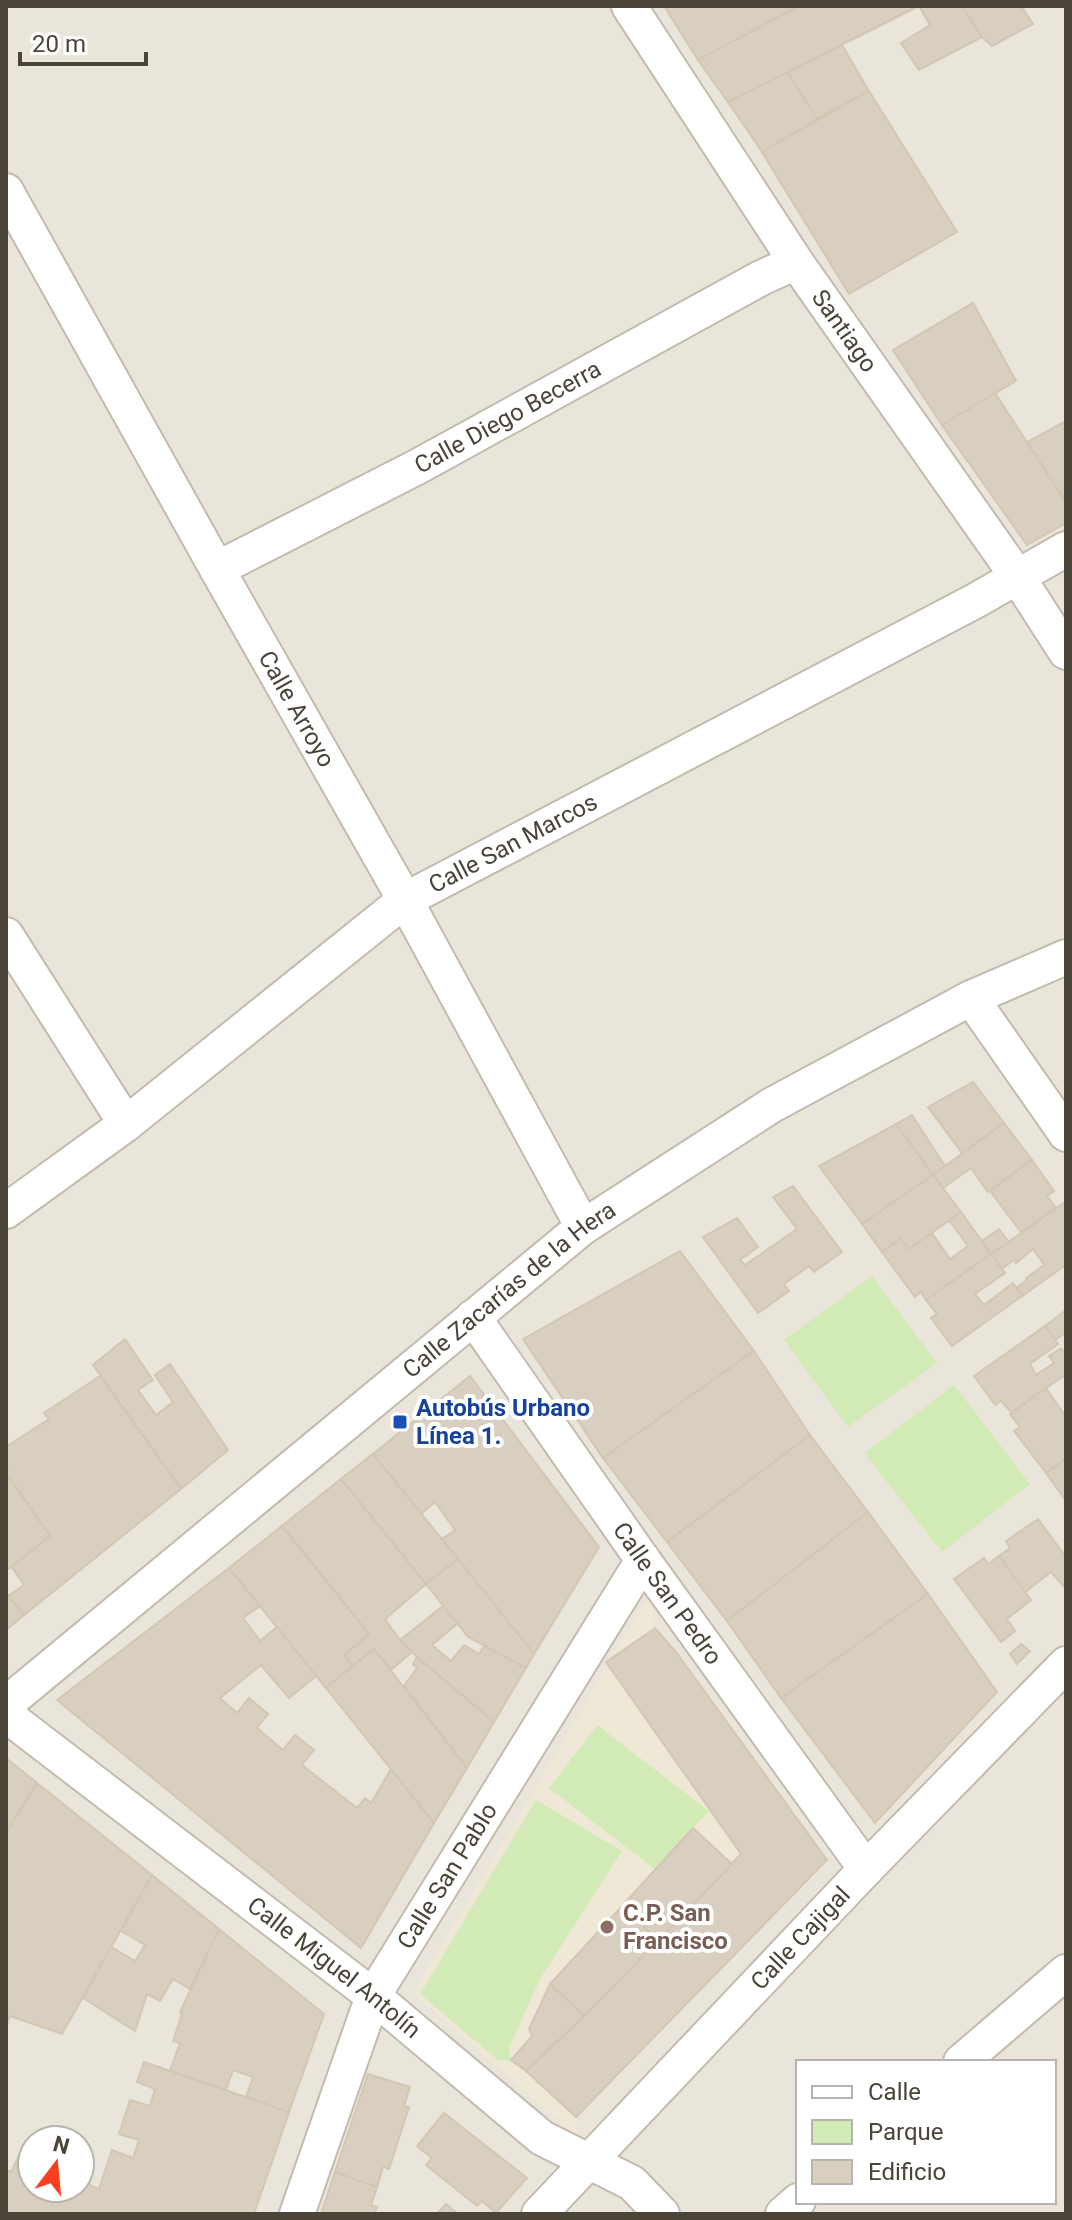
<svg xmlns="http://www.w3.org/2000/svg" width="1072" height="2220" font-family="Roboto,sans-serif">
<style>
.residential{fill:#eae5da;fill-rule:evenodd}
.education{fill:#efe8d6}
.green{fill:#d2eab5}
.building{fill:#d8cfc1;stroke:#d3c7b4;stroke-width:2}
.lines{fill:none;stroke-linecap:round;stroke-linejoin:round}
.street-casing{stroke:#c2bbae;stroke-width:38}
.street{stroke:#fff;stroke-width:34}
.transit-dot{fill:#1a4fb4;stroke:#fff;stroke-width:3}
.education-dot{fill:#8d6e63;stroke:#fff;stroke-width:3}
.labels{text-anchor:middle;dominant-baseline:central;stroke-width:8;stroke-linejoin:round;paint-order:stroke}
.street-label{font-size:24px;fill:#4b4439;stroke:#fff}
.transit-label{font-size:24px;font-weight:bold;fill:#164399;stroke:#fff;text-anchor:start}
.education-label{font-size:24px;font-weight:bold;fill:#785e54;stroke:#fff;text-anchor:start}
</style>
<rect width="100%" height="100%" fill="#f6f3ec"/>
<path class="residential" d="M 6,6 L 1066,6 L 1066,2214 L 6,2214 ZM 798,2062 L 1054,2062 L 1054,2202 L 798,2202 ZM 32,2140 L 80,2140 L 80,2188 L 32,2188 Z"/>
<polygon class="education" points="650,1597 655,1628 676,1652 827,1860 576,2117 579,2138 413,1993 599,1682 606,1662"/>
<g class="green">
<polygon points="872,1276 937,1363 848,1427 784,1340"/>
<polygon points="954,1385 1030,1484 942,1552 864,1453"/>
<polygon points="597,1725 709,1811 655,1869 549,1788"/>
<polygon points="536,1800 622,1851 540,1979 509,2048 511,2060 499,2061 420,1994"/>
</g>
<g class="building">
<polygon points="664,6 799,6 698,60"/>
<polygon points="799,6 919,6 728,102 698,60"/>
<polygon points="919,6 962,6 982,37 919,70 901,43 930,25"/>
<polygon points="962,6 1021,6 1033,24 992,46 982,37"/>
<polygon points="842,45 869,91 817,119 787,72"/>
<polygon points="787,72 817,119 762,152 728,102"/>
<polygon points="869,91 957,232 849,294 762,152"/>
<polygon points="973,303 1016,381 942,425 893,350"/>
<polygon points="995,393 1066,502 1066,523 1027,545 942,425"/>
<polygon points="1066,421 1066,502 1027,442"/>
<polygon points="973,1082 1004,1123 962,1153 928,1107"/>
<polygon points="912,1115 945,1166 933,1175 896,1124"/>
<polygon points="1004,1123 1032,1160 988,1192 971,1168 943,1188 933,1175"/>
<polygon points="896,1124 933,1175 862,1224 819,1166"/>
<polygon points="1032,1160 1054,1191 1047,1196 1056,1208 1021,1232 990,1191"/>
<polygon points="933,1175 961,1212 909,1249 900,1239 882,1252 862,1224"/>
<polygon points="793,1186 842,1252 814,1272 809,1266 784,1284 789,1291 758,1313 703,1237 737,1218 758,1247 740,1260 745,1265 797,1229 773,1197"/>
<polygon points="1064,1203 1066,1206 1066,1265 1022,1296 1016,1288 1027,1280 1026,1278 1044,1265 1033,1249 1016,1263 1014,1260 1001,1269 991,1254"/>
<polygon points="961,1212 991,1254 926,1300 921,1292 915,1297 882,1252 900,1239 909,1249 932,1233 950,1259 968,1246 949,1220"/>
<polygon points="999,1229 1009,1242 991,1254 982,1241"/>
<polygon points="680,1251 754,1351 603,1458 523,1339"/>
<polygon points="991,1254 1005,1273 975,1294 984,1305 1013,1283 1022,1296 952,1346 931,1318 937,1314 926,1300"/>
<polygon points="1066,1310 1066,1332 1055,1340 1045,1326"/>
<polygon points="1045,1326 1058,1344 1030,1364 1036,1375 1054,1363 1049,1356 1061,1348 1066,1355 1066,1374 1012,1413 1001,1401 995,1405 974,1376"/>
<polygon points="125,1339 153,1380 138,1390 156,1415 173,1402 155,1375 170,1364 228,1450 181,1489 93,1365"/>
<polygon points="754,1351 810,1435 667,1542 603,1458"/>
<polygon points="100,1376 181,1489 24,1615 8,1596 24,1585 11,1566 50,1536 6,1473 8,1470 6,1467 6,1447 49,1419 44,1413"/>
<polygon points="470,1376 599,1547 534,1654 442,1539 455,1530 435,1502 421,1514 373,1454"/>
<polygon points="1046,1388 1064,1414 1066,1413 1066,1459 1046,1473 1014,1431 1020,1427 1010,1414"/>
<polygon points="810,1435 868,1512 727,1621 667,1542"/>
<polygon points="373,1454 458,1559 426,1584 341,1479"/>
<polygon points="1066,1459 1066,1501 1046,1473"/>
<polygon points="6,1467 8,1470 6,1473 50,1536 6,1571"/>
<polygon points="341,1479 426,1584 385,1619 400,1640 412,1652 391,1670 374,1649 353,1666 344,1655 369,1634 282,1526"/>
<polygon points="868,1512 928,1594 781,1698 727,1621"/>
<polygon points="1038,1519 1066,1557 1066,1589 1051,1572 1025,1592 999,1556 1010,1548 1006,1541"/>
<polygon points="282,1526 369,1634 344,1655 353,1666 326,1688 229,1568"/>
<polygon points="999,1556 1031,1600 1007,1619 1015,1631 1001,1642 954,1579 984,1558 988,1564"/>
<polygon points="458,1559 534,1654 526,1668 468,1637 426,1584"/>
<polygon points="229,1568 260,1606 243,1618 260,1641 277,1627 316,1676 289,1698 261,1665 220,1698 237,1713 249,1698 268,1714 257,1728 283,1750 295,1735 314,1750 302,1765 357,1808 365,1798 371,1803 391,1769 434,1823 361,1948 57,1700"/>
<polygon points="6,1593 24,1615 6,1630"/>
<polygon points="928,1594 997,1692 875,1823 781,1698"/>
<polygon points="443,1606 457,1624 432,1645 451,1661 464,1645 479,1654 484,1646 526,1668 494,1722 417,1657 400,1640"/>
<polygon points="655,1628 676,1652 827,1860 576,2117 526,2071 584,2016 741,1854 606,1662"/>
<polygon points="1021,1644 1030,1651 1017,1664 1010,1654"/>
<polygon points="374,1649 467,1768 434,1823 326,1688"/>
<polygon points="417,1657 494,1722 467,1768 404,1686 417,1668 413,1664"/>
<polygon points="6,1758 37,1783 6,1833"/>
<polygon points="37,1783 152,1875 62,2034 10,2016 6,2027 6,1833"/>
<polygon points="693,1828 732,1864 658,1941 623,1905"/>
<polygon points="152,1875 219,1929 190,1989 173,1979 160,2001 147,1994 135,2031 83,1998 111,1947 135,1961 145,1945 121,1931"/>
<polygon points="623,1905 658,1941 584,2016 550,1984"/>
<polygon points="219,1929 324,2014 289,2112 246,2097 253,2077 233,2070 226,2090 170,2071 180,2043 173,2041 182,2014 180,2012"/>
<polygon points="550,1984 584,2016 526,2071 511,2060 532,2036 529,2029"/>
<polygon points="144,2062 289,2112 254,2214 6,2214 6,2170 11,2172 20,2154 32,2159 32,2188 48,2188 62,2194 65,2188 80,2188 80,2181 99,2189 112,2150 133,2158 139,2140 119,2134 130,2100 150,2106 155,2089 137,2082"/>
<polygon points="368,2074 410,2087 404,2106 409,2107 389,2169 383,2167 377,2187 335,2172"/>
<polygon points="444,2113 527,2178 496,2213 482,2201 477,2206 426,2165 432,2158 417,2146"/>
<polygon points="335,2172 377,2187 371,2205 377,2207 374,2214 321,2214"/>
<polygon points="446,2204 458,2214 437,2214"/>
</g>
<g class="lines">
<g class="street-casing">
<g id="street">
<path id="s1" d="M 629,6 L 796,262 L 1017,576 L 1066,652"/>
<path id="s2" d="M 6,191 L 217,569 L 405,900 L 583,1227"/>
<path id="s3" d="M 217,569 L 417,467 L 761,278 L 796,262"/>
<polyline points="6,935 126,1124"/>
<polyline points="971,998 1066,1134"/>
<path id="s4" d="M 6,1211 L 126,1124 L 405,900 L 975,601 L 1066,549"/>
<path id="s5" d="M 473,1317 L 643,1560 L 866,1869"/>
<path id="s6" d="M 6,1704 L 583,1227 L 772,1105 L 971,998 L 1066,957"/>
<path id="s7" d="M 6,1715 L 373,1996 L 542,2138 L 632,2183 L 662,2214"/>
<polyline points="961,2062 1066,1972"/>
<path id="s8" d="M 297,2214 L 373,1996 L 643,1560"/>
<path id="s9" d="M 539,2214 L 866,1869 L 1066,1664"/>
<polyline points="783,2214 798,2201"/>
</g>
</g>
<use href="#street" class="street"/>
</g>
<rect class="transit-dot" x="392" y="1414" width="16" height="16" rx="4"/>
<circle class="education-dot" cx="607" cy="1927" r="8"/>
<g class="labels">
<g class="street-label">
<text stroke="none"><textPath href="#s1" startOffset="390">Santiago</textPath></text>
<text stroke="none"><textPath href="#s3" startOffset="328">Calle Diego Becerra</textPath></text>
<text stroke="none"><textPath href="#s2" startOffset="594">Calle Arroyo</textPath></text>
<text stroke="none"><textPath href="#s4" startOffset="628">Calle San Marcos</textPath></text>
<text stroke="none"><textPath href="#s6" startOffset="652">Calle Zacarías de la Hera</textPath></text>
<text stroke="none"><textPath href="#s5" startOffset="338">Calle San Pedro</textPath></text>
<text stroke="none"><textPath href="#s8" startOffset="372">Calle San Pablo</textPath></text>
<text stroke="none"><textPath href="#s9" startOffset="380">Calle Cajigal</textPath></text>
<text stroke="none"><textPath href="#s7" startOffset="414">Calle Miguel Antolín</textPath></text>
</g>
<g class="transit-label">
<text x="416" y="1408">Autobús Urbano<tspan x="416" dy="28">Línea 1.</tspan></text>
</g>
<g class="education-label">
<text x="623" y="1913">C.P. San<tspan x="623" dy="28">Francisco</tspan></text>
</g>
</g>
<rect width="1072" height="2220" fill="none" stroke="#4b4439" stroke-width="16"/>
<rect x="796" y="2060" width="260" height="144" fill="#ffffff" stroke="#b7b4b0" stroke-width="2"/>
<rect x="812" y="2086" width="40" height="12" fill="#ffffff" stroke="#b7b4b0" stroke-width="2"/>
<text x="868" y="2100" font-size="24" fill="#4b4439">Calle</text>
<rect x="812" y="2120" width="40" height="24" fill="#d2eab5" stroke="#b7b4b0" stroke-width="2"/>
<text x="868" y="2140" font-size="24" fill="#4b4439">Parque</text>
<rect x="812" y="2160" width="40" height="24" fill="#d8cfc1" stroke="#b7b4b0" stroke-width="2"/>
<text x="868" y="2180" font-size="24" fill="#4b4439">Edificio</text>
<g transform="translate(56 2164) rotate(16)"><circle r="38" fill="#ffffff" stroke="#b7b4b0" stroke-width="2"/>
<path d="M0-6L14 30L0 20L-14 30Z" fill="#fc3f1d"/>
<text y="-12" font-size="22" font-weight="bold" text-anchor="middle" fill="#4b4439">N</text>
</g>
<path d="M20 52v12h126v-12" fill="none" stroke="#4b4439" stroke-width="4"/>
<text x="32" y="52" font-size="24" fill="#4b4439" stroke="#ffffff" stroke-width="6" paint-order="stroke">20 m</text>
</svg>
